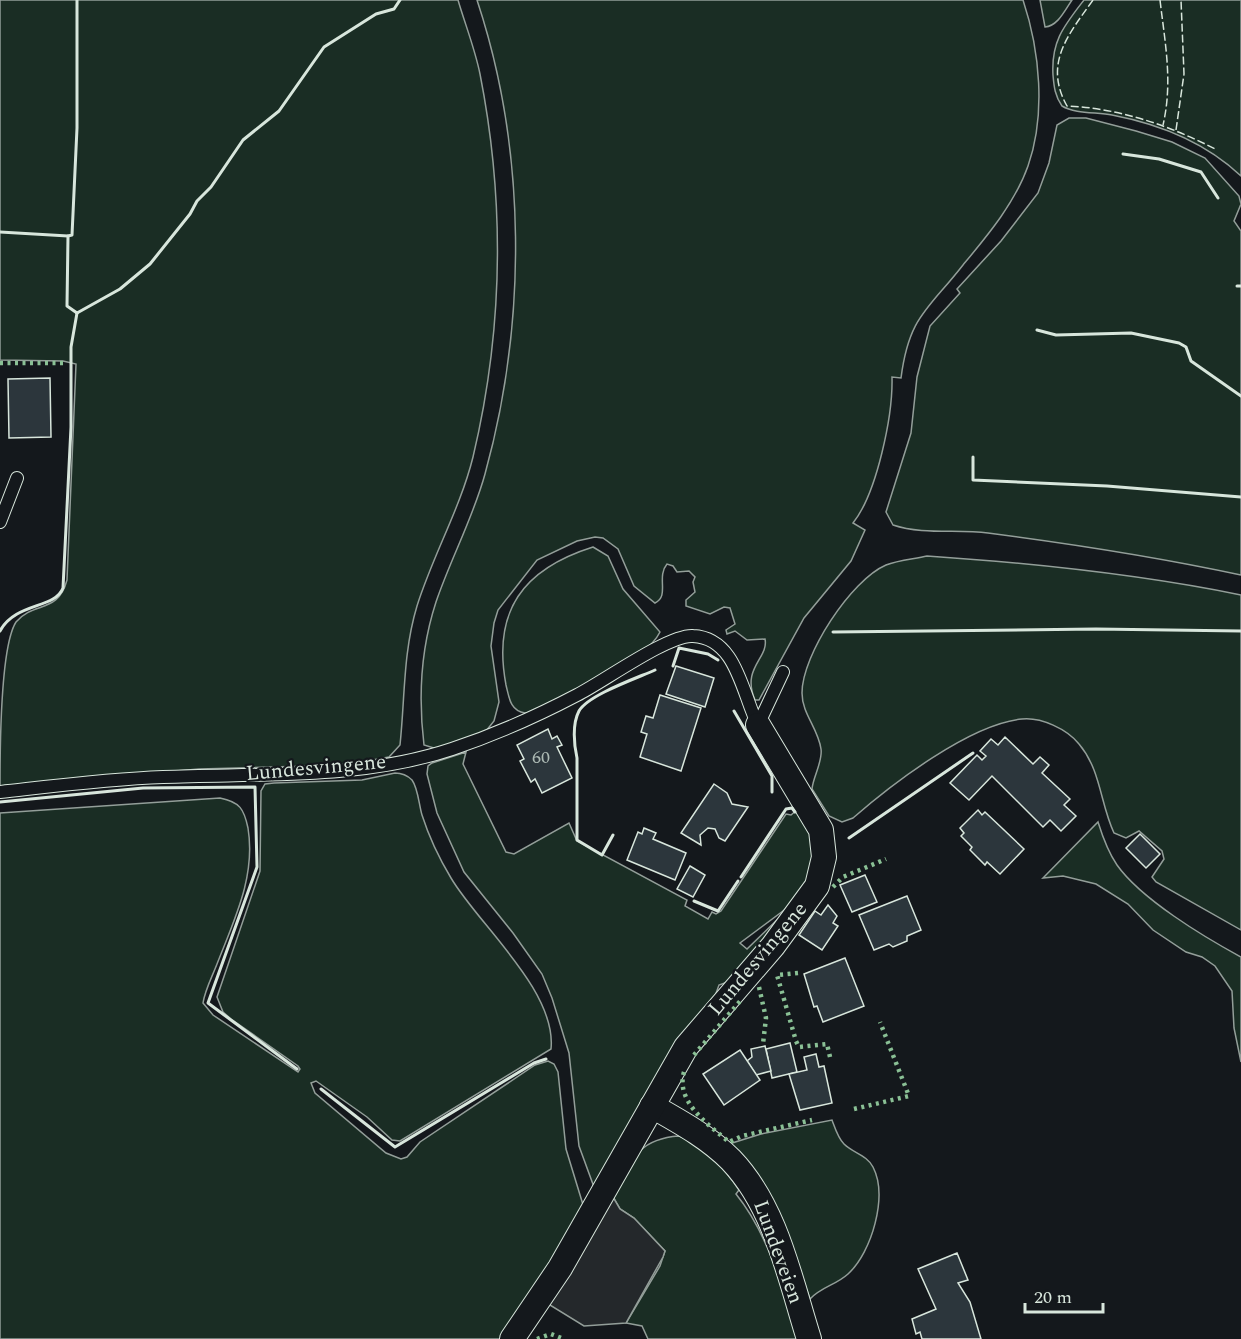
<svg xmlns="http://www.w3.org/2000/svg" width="1241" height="1339" font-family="Spectral,serif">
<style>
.green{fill:#1a2d24;stroke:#939e99;stroke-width:1.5}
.parking{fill:#24282b;stroke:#939e99;stroke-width:1.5}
.building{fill:#2c363c;stroke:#d8e6dc;stroke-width:1.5}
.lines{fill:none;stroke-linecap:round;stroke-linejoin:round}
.service-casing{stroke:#d8e6dc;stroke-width:14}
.minor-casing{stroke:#d8e6dc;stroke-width:26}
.service{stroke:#14181c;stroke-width:12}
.minor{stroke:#14181c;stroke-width:24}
.hedge{stroke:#8ac095;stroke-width:4.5;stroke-dasharray:3 4.5;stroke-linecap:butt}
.fence{stroke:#d8e6dc;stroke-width:1.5;stroke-dasharray:8 3;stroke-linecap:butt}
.wall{stroke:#d8e6dc;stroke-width:3}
.labels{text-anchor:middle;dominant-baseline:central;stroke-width:4.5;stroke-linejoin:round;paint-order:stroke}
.number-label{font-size:18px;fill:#adbab4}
.street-label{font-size:21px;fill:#d8e6dc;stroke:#14181c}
</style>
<rect width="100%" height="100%" fill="#14181c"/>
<g class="green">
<path d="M 0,0 L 458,0 C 465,24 475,49 480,74 C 505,201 503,331 473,457 C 460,509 433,555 417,606 C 403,652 405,698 400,745 L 389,757 L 344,765 L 199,769 L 0,786 C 0,751 0,647 16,622 C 34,601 58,614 67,580 L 76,364 L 63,361 L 0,360 Z"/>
<path d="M 477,0 L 1023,0 C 1040,51 1046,115 1028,166 C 1015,203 987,236 963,265 C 928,310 909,316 901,378 L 892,377 C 893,415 877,493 853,523 L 865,530 L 851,561 L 804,618 L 759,700 L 755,700 C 741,668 769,658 765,639 L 747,640 L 735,631 L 727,634 L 726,630 L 735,624 L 730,608 L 724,607 L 710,614 L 686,606 L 686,600 L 695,592 L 693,582 L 695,577 L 689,571 L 677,572 L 673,566 L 667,564 C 656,577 670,596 655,603 L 634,586 L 618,549 L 603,538 L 595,537 L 577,541 L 537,560 L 498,610 L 494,623 L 491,646 L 499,702 L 494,721 L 486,731 L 437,749 L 424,745 C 418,696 421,648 436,602 C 451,558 473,518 485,474 C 527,322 527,151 477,0 Z"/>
<path d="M 1040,0 L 1072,0 C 1065,10 1058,26 1045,27 Z"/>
<path d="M 1084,0 L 1241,0 L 1241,176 C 1206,143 1159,124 1112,115 C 1097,112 1075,114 1062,106 C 1055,96 1054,87 1053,75 C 1051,41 1064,26 1084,0 Z"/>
<path d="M 1069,118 L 1086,118 L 1136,131 L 1172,142 L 1205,158 L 1239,196 L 1241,204 L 1234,221 L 1241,231 L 1241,575 C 1157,557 1073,544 988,533 C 957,529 923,535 893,525 L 886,512 L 911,433 L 917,377 L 930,326 L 960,293 L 957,289 L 1001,241 L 1038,193 L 1049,163 L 1057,125 Z"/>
<path d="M 593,547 L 608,556 L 623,589 L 660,632 C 649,654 618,665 598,677 C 586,685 537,715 525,713 C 510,711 509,697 506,685 C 492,611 523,569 593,547 Z"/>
<path d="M 927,556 C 1032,563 1138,574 1241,595 L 1241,930 L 1156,882 L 1152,877 L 1164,859 L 1162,851 L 1139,831 L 1126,838 L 1114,833 C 1100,803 1101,770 1079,744 C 1067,729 1041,717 1022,719 C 970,724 892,784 853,818 L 842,822 L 829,816 L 812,789 C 813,777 823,761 821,749 C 818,728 802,714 802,693 C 802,655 851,580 886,565 C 898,560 914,559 927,556 Z"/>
<polygon points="466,752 463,764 506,852 514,854 569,823 577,841 687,900 685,906 708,919 712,912 716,914 721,911 786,814 791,815 798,809 809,824 816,857 799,899 740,943 747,949 781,916 733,980 719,985 711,1007 594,1187 579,1146 569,1053 552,998 542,974 513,933 464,872 437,813 427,774 428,766 432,763"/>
<path d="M 395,773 C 401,773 407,775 412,780 C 418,788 419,805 422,815 C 429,837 439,858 451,878 C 478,924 557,991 551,1049 L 400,1141 L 392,1140 L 367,1117 L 316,1081 L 311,1083 L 315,1093 L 386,1153 L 401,1159 L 407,1157 L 420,1142 L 535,1065 L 548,1061 L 554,1064 L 558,1072 L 566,1149 L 584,1208 L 505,1334 L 500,1339 L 0,1339 L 0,813 L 220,798 C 240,802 244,809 248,828 C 256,877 234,920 217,964 C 212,977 205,990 203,1003 L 213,1015 L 298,1072 L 300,1069 L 298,1066 L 231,1019 L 223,1012 L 217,997 L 260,871 L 261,791 L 265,784 L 274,783 L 362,780 Z"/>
<path d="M 1098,822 C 1103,838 1108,852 1117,865 C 1141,899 1204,937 1241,957 L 1241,1062 L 1234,1028 L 1232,991 L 1215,966 L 1202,957 L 1186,952 L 1153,930 L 1128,904 L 1096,884 L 1063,876 L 1043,878 Z"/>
<path d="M 832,1120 C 835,1128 838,1138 844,1144 C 853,1153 867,1155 873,1167 C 888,1196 872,1252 848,1274 C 836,1285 821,1287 810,1299 L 782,1218 L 729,1144 L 761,1134 Z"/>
<path d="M 679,1136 C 701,1144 726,1170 739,1190 L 736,1194 C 769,1235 783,1289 797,1339 L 648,1339 L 642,1326 L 626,1323 L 660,1266 L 665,1251 L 634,1218 L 620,1209 L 613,1197 C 630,1164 635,1139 679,1136 Z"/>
</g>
<polygon class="parking" points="613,1197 620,1209 634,1218 665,1251 663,1257 626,1323 584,1326 545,1302"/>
<g class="building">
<polygon points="50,378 51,437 9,438 8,379"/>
<polygon points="676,666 714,678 705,707 666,694"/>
<polygon points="660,695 701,708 681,771 640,757 647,734 641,732 646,716 653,718"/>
<polygon points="548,729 552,739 557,736 562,745 557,747 572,778 542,793 535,779 531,782 520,761 524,759 517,745"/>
<polygon points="1005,737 1033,764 1040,757 1049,765 1042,773 1070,799 1064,805 1076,816 1061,831 1050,820 1043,827 992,776 969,800 950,783 977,755 982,760 986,756 980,751 991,739 998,745"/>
<polygon points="714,784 727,793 732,804 748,807 725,841 719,838 715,829 708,828 700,835 701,845 681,833"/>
<polygon points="978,810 982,815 985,812 1024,849 1000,874 987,862 985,865 970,850 972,847 961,836 964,833 960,828"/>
<polygon points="644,828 656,833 653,839 686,853 675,880 627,860 638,832 642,834"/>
<polygon points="1140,834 1160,854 1146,868 1126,848"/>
<polygon points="690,866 705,875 693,897 677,889"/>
<polygon points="865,875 877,902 852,912 840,885"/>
<polygon points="907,896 921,930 907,936 907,941 893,947 889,944 874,950 859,915"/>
<polygon points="828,905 837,916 833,923 838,926 822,950 799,935 815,911 821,915"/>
<polygon points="845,958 864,1006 823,1022 817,1006 814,1007 804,974"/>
<polygon points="790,1043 797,1072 772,1078 766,1049"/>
<polygon points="765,1046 771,1071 756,1075 747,1061 752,1057 751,1049"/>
<polygon points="740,1050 760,1080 724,1105 703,1074"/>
<polygon points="816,1054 819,1067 824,1066 832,1103 800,1110 789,1074 807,1070 804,1057"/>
<polygon points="957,1253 968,1280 958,1283 970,1302 981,1339 922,1339 920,1332 916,1334 912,1319 936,1309 918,1269"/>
</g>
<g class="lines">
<g class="service-casing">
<g id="service">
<polyline points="0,522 17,478"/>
<path d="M 0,792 C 54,786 108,779 163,777 C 259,773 359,780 452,749 C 494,735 537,716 577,695 C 603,682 669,634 693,636 C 737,638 742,694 758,725 L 783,672"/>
</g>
</g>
<g class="minor-casing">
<g id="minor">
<path d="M 652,1106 C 680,1122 708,1137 731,1160 C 776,1207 790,1279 809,1339"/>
<polyline points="512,1339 560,1268 686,1047 773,946 817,886 824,857 821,830 758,725"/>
</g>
</g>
<use href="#service" class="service"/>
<use href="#minor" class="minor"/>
<g class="hedge">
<polyline points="0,363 63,363"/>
<polyline points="833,887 843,877 886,859"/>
<polyline points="798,973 777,975 796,1041 799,1047 827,1044 830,1057"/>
<polyline points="759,987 766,1018 763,1044"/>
<polyline points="694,1055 741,1000"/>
<path d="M 684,1072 C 675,1102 709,1125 729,1142 L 742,1136 L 812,1120"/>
<polyline points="854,1109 909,1096 880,1022"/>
<polyline points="537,1339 551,1334 564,1339"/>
</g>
<g class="fence">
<path d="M 1093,0 C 1069,34 1043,63 1067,106 C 1119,108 1171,126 1217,150"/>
<path d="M 1160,0 C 1165,43 1173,82 1163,125"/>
<polyline points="1176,130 1184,74 1181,0"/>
</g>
<g class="wall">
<polyline points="1123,154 1159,159 1201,172 1218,198"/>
<polyline points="0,232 68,236"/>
<polyline points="1237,286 1241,286"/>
<polyline points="77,313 120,289 150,264 190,214 197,201 211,187 243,140 279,111 324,47 376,14 394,9 400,0"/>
<polyline points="77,313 67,306 68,236 72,235 77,128 77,0"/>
<polyline points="1037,330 1056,335 1131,333 1179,343 1186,347 1191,361 1241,396"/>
<polyline points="973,457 973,480 1107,486 1241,497"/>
<path d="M 0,631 C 16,602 55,609 63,588 L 71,427 L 71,347 L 77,313"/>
<polyline points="833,632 1096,629 1241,631"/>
<polyline points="673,666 679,648 708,654 718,660"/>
<polyline points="734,711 772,776 772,792"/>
<polyline points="0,802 143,788 255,787 257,867 208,1003 297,1069"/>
<path d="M 613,835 L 602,855 L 577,840 L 577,758 C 574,745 572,724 579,711 C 588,695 637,678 655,670"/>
<polyline points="849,838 973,753"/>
<polyline points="741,877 786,809 792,808 795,812"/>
<polyline points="694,901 718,911 738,881"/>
<polyline points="321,1089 395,1147 534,1063 546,1059"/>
</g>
</g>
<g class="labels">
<g class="number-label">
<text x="541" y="757">60</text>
</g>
<g class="street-label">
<text transform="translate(316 768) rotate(-5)">Lundesvingene</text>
<text transform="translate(758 959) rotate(-50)">Lundesvingene</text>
<text transform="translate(778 1252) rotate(70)">Lundeveien</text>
</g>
</g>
<path d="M1025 1303v9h78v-9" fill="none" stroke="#d8e6dc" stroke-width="3"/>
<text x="1034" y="1303" font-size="18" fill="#d8e6dc" stroke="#14181c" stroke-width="4.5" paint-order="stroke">20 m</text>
</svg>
